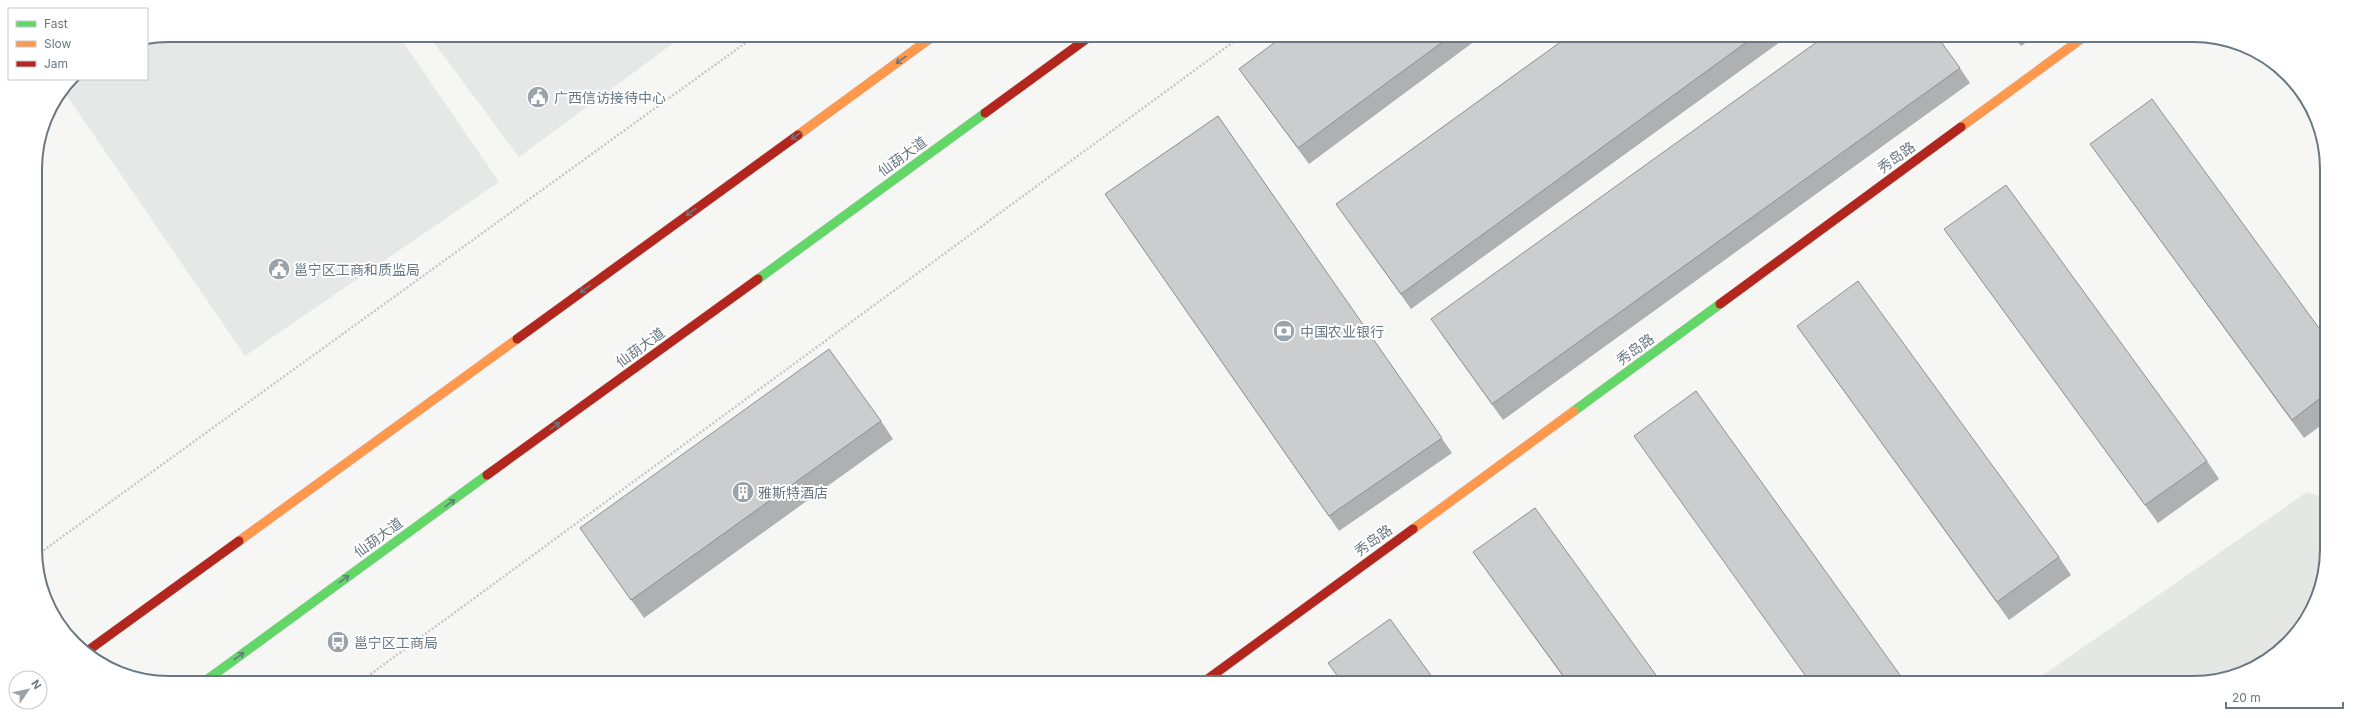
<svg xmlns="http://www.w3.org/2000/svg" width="2362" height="718" font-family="Inter,'Noto Sans SC',sans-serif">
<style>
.built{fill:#e6e7e7}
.green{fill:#e4e7e3}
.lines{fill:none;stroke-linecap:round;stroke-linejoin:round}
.fast-casing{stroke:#d2d3d3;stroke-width:10}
.slow-casing{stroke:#d2d3d3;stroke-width:10}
.jam-casing{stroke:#d2d3d3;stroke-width:10}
.path{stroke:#c6c7c8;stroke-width:2.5;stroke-dasharray:2 2;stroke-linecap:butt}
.fast{stroke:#63d668;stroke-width:9}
.slow{stroke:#ff974d;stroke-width:9}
.jam{stroke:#b3261e;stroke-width:9}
.wall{fill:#afb0b1}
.building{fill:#cccdce;stroke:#8f9090}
.oneway{stroke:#697782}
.labels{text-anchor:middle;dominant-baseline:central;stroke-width:4;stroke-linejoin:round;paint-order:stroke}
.poi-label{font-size:14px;fill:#697782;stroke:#fff;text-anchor:start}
.street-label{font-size:14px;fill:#697782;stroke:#fff}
.rim{fill:none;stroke:#697782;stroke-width:2}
</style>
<rect width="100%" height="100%" fill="#f6f6f5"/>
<g class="built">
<polygon points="169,35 399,36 499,182 245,356 63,90 71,79 147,79 147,39"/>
<polygon points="429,36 683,36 519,157"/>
</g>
<polygon class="green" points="2307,492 2319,496 2323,501 2322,584 2305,623 2281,650 2244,673 2202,683 2033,682"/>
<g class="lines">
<g class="fast-casing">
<g id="fast">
<polyline points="758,279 985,113"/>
<polyline points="1574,411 1720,304"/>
<polyline points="208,679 487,475"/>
</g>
</g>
<g class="slow-casing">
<g id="slow">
<polyline points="1961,127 2081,39"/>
<polyline points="798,135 932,37"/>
<polyline points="1413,529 1574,411"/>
<polyline points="239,541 517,339"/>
</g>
</g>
<g class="jam-casing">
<g id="jam">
<polyline points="985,113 1089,37"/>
<polyline points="1720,304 1961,127"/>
<polyline points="517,339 798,135"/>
<polyline points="487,475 758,279"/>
<polyline points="86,652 239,541"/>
<polyline points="1205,681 1413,529"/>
</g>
</g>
<g class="path">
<polyline points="37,555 755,36"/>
<polyline points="364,679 1240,37"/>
</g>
<use href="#fast" class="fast"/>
<use href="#slow" class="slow"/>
<use href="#jam" class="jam"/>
</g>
<g class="wall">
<polygon points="1282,37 1479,38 1309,164 1239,69"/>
<polygon points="1566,38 1784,39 1411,309 1336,204"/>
<polygon points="2015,39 2031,39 2021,46"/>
<polygon points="1960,68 1970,83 1503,420 1442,335"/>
<polygon points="1218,116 1452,453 1339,531 1105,194"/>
<polygon points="2090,144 2324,335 2323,424 2304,438"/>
<polygon points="1944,229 2207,461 2219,479 2158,523"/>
<polygon points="1797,326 2059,557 2071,575 2009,620"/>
<polygon points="881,421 893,439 644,618 580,528"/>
<polygon points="1473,552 1661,682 1566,681"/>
</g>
<g class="building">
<polygon points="1282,37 1448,38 1298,148 1239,69"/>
<polygon points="1566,38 1752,38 1401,294 1336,204"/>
<polygon points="1821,39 1939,39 1960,68 1492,404 1431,319"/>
<polygon points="2152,99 2324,335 2323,396 2292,420 2090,144"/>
<polygon points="1218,116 1442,438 1329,516 1105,194"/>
<polygon points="2006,185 2207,461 2145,505 1944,229"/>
<polygon points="1858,281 2059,557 1997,602 1797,326"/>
<polygon points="829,349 881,421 631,600 580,528"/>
<polygon points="1696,391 1905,682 1810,682 1634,436"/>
<polygon points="1535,508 1661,682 1567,681 1473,552"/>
<polygon points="1390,619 1435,681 1341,681 1328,663"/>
</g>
<defs><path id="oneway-shaft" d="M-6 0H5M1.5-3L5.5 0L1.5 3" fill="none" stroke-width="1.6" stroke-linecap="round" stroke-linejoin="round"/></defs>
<g class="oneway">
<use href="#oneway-shaft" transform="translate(901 60) rotate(144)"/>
<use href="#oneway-shaft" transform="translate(796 136) rotate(144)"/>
<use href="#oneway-shaft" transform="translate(691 212) rotate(144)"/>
<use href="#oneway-shaft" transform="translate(585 289) rotate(144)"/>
<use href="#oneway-shaft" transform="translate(555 426) rotate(-36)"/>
<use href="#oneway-shaft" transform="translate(450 503) rotate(-36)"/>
<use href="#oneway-shaft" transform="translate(344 579) rotate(-36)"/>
<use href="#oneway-shaft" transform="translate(239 656) rotate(-36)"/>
</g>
<defs>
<g id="civic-disc" transform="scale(1.15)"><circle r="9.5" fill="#9aa3aa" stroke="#fff"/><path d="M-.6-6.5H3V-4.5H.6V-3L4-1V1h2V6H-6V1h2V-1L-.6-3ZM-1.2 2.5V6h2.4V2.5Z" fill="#fff"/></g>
<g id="bank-disc" transform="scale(1.15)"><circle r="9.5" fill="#9aa3aa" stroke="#fff"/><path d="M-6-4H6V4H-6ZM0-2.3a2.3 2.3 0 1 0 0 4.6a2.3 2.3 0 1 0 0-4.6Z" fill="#fff"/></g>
<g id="building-disc" transform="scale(1.15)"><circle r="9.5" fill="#9aa3aa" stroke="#fff"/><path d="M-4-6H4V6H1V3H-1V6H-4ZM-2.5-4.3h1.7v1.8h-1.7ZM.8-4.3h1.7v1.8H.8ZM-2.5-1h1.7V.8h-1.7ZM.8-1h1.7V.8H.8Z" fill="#fff"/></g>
<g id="bus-disc" transform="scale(1.15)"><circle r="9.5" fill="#9aa3aa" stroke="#fff"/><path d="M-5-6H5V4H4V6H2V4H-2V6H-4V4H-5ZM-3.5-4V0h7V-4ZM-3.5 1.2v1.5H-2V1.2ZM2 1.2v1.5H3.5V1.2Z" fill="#fff"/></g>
</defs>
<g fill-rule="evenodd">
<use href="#civic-disc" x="538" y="97"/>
<use href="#civic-disc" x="279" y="269"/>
<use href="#bank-disc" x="1284" y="331"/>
<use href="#building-disc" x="743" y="492"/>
<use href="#bus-disc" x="338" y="642"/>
</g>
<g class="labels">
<g class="poi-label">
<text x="554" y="97">广西信访接待中心</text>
<text x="294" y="269">邕宁区工商和质监局</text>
<text x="1300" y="331">中国农业银行</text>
<text x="758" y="492">雅斯特酒店</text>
<text x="354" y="642">邕宁区工商局</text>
</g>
<g class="street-label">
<text transform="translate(902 156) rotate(-36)">仙葫大道</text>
<text transform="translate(1896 157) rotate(-36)">秀岛路</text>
<text transform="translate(640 347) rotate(-36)">仙葫大道</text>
<text transform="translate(1635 349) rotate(-36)">秀岛路</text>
<text transform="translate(378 537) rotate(-36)">仙葫大道</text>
<text transform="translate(1373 540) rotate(-36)">秀岛路</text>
</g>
</g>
<path d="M0 0H2362V718H0ZM169 42H2193A127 127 0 0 1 2320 169V549A127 127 0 0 1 2193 676H169A127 127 0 0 1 42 549V169A127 127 0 0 1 169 42Z" fill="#fff" fill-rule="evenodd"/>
<path class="rim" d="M169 42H2193A127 127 0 0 1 2320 169V549A127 127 0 0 1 2193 676H169A127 127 0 0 1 42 549V169A127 127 0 0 1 169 42Z"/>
<rect x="8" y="8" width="140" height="72" fill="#ffffff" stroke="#c3c9cd"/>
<rect x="16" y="21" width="20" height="6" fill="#63d668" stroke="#c3c9cd"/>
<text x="44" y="28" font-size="12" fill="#697782">Fast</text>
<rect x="16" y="41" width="20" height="6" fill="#ff974d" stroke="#c3c9cd"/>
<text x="44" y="48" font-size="12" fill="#697782">Slow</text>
<rect x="16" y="61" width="20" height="6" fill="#b3261e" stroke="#c3c9cd"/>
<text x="44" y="68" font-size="12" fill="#697782">Jam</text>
<g transform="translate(28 690) rotate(56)"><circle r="19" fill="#ffffff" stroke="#c3c9cd"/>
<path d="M0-3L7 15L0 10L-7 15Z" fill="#9aa3aa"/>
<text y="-6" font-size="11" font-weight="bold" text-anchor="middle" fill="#697782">N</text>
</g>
<path d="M2226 702v6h117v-6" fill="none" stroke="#697782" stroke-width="2"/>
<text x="2232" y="702" font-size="12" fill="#697782" stroke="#ffffff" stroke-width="3" paint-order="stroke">20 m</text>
</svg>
